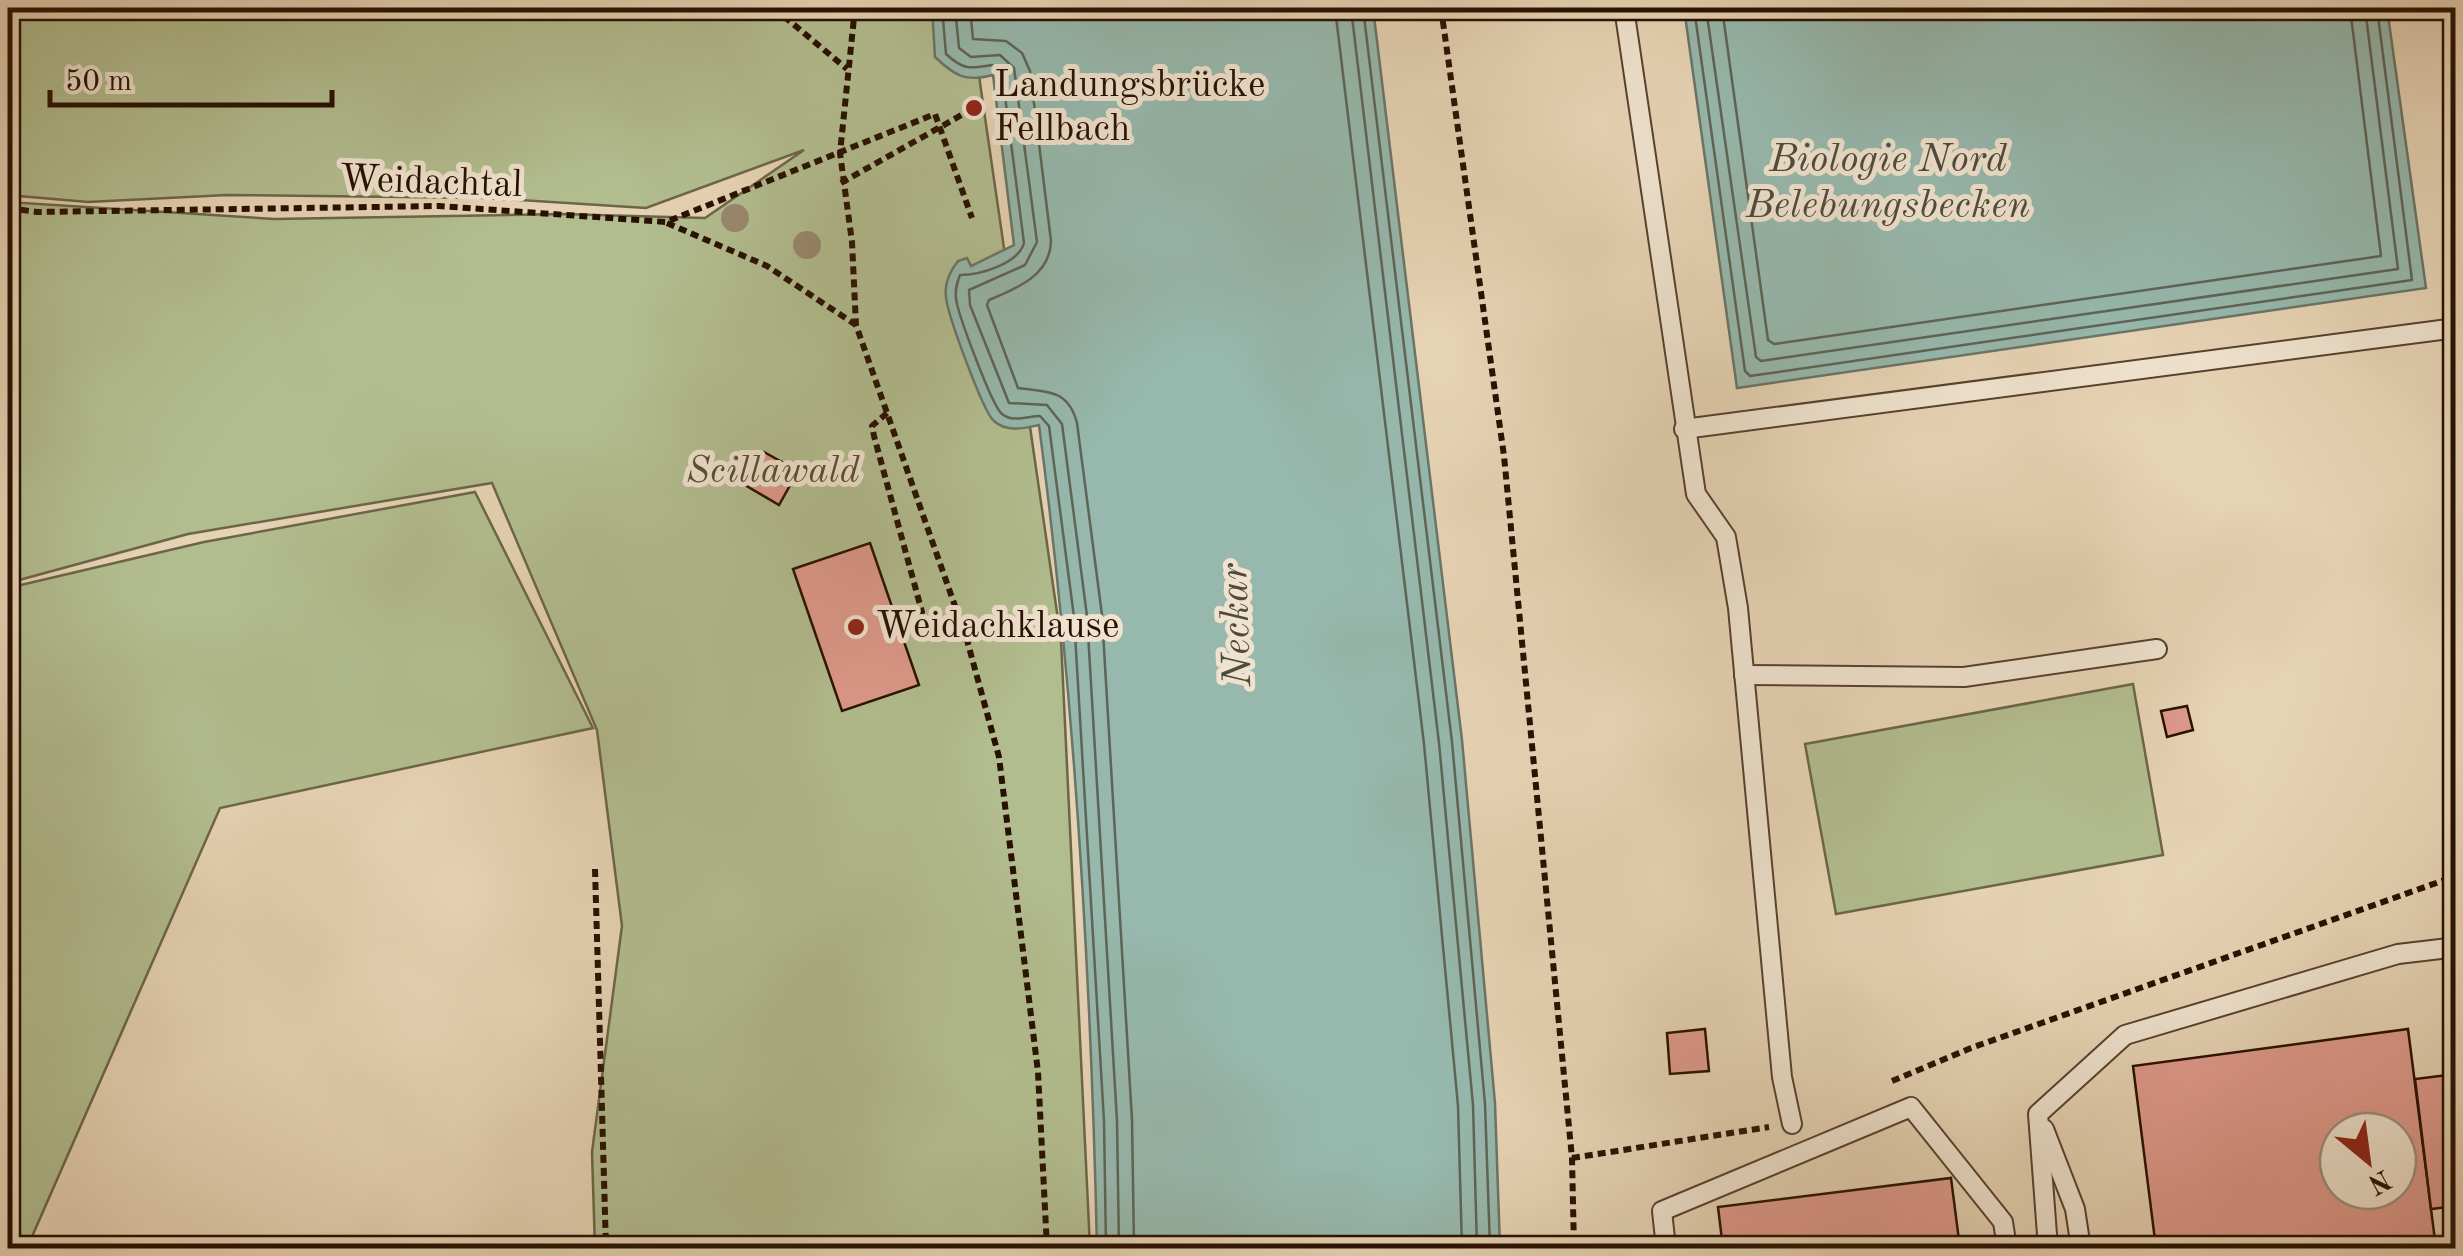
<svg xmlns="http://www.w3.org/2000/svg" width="2463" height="1256" font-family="'Old Standard TT',serif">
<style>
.green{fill:#b2bd8f;stroke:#6c6648;stroke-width:2.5}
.water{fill:#96b8ad;stroke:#6a7568;stroke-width:2.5}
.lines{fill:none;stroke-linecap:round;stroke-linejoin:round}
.shore{stroke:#5e6457;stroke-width:2.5}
.building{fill:#de998b;stroke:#271001;stroke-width:2.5;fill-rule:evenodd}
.lane-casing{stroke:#57412e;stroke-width:22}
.path{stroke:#271001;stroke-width:6;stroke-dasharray:8 5;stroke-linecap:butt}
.lane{stroke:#efe2ce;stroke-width:18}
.path-bridge{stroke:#271001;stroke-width:6;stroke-dasharray:8 5;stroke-linecap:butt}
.tree{fill:#98896d}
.poi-dot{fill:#8f2418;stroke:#efe2ce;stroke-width:4}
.labels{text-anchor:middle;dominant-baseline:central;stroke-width:10;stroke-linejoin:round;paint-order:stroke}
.poi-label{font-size:38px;fill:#271001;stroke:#efe2ce;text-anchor:start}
.street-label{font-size:38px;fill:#271001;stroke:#efe2ce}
.park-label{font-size:38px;font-style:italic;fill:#584d33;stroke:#efe2ce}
.water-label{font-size:40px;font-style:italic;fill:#4e4b3d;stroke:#efe2ce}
</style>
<rect width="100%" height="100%" fill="#e6d3b4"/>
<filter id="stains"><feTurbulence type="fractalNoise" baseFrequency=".002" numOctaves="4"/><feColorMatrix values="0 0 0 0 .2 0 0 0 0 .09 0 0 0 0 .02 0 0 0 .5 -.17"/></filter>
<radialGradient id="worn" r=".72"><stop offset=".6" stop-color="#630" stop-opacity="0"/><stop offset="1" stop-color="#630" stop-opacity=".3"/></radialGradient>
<g class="green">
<polygon points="8,8 974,8 980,83 1061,640 1090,1248 595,1248 592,1152 622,926 597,730 492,483 188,534 8,583 8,202 274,219 561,214 705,218 804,150 646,208 488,198 227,195 88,202 8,195"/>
<polygon points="475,492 593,728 220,808 27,1248 8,1248 8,588 204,542"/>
<polygon points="2133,684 2163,855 1836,914 1805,744"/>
</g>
<g class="water">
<path d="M 932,8 L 1373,8 L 1462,740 L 1495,1103 L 1500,1248 L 1097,1248 C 1091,974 1075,698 1039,425 C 1025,428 1007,433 994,421 C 983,412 947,313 946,297 C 944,283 950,271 958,261 L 967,258 L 971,266 L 1014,245 L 993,75 C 966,82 956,77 935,57 Z"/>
<polygon points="1684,8 2387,8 2426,288 1737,388"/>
</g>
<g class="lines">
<g class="shore">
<path d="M 942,8 L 946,54 C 963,70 970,69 992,65 L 1002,73 L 1024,243 C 1018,264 980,275 960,275 C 957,283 955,289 956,298 C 957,312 992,406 1002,414 C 1013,423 1028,416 1040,416 L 1049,426 L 1074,617 L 1104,1121 L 1106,1248"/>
<polyline points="955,8 959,48 971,57 1000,55 1014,68 1037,242 1025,265 969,290 970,305 1009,403 1047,405 1062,424 1087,616 1117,1121 1119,1248"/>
<path d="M 970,8 L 973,39 L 1006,41 L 1022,53 L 1030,71 L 1051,241 C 1050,276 1017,288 989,300 L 987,305 L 1018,388 C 1045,392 1068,388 1077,423 L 1102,615 L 1132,1120 L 1134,1248"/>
<polyline points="1335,8 1424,744 1458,1106 1462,1248"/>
<polyline points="1351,8 1439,743 1473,1105 1477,1248"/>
<polyline points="1363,8 1452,742 1485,1104 1490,1248"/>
<polyline points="1694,8 1745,371 1750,376 2412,280 2377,8"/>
<polyline points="1706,8 1756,357 1761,361 2398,269 2365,8"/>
<polyline points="1722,8 1768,340 1774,344 2381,256 2350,8"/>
</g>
</g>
<g class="building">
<polygon points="2456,138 2456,189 2448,139"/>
<polygon points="764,452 798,471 779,505 745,485"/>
<polygon points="870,543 919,685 842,711 793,569"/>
<polygon points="2187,706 2193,730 2167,737 2161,711"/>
<polygon points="1705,1029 1709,1071 1670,1074 1667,1033"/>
<path d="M 2408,1029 L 2436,1248 L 2156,1248 L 2133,1066 ZM 2338,1131 L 2398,1131 L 2398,1191 L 2338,1191 Z"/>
<polygon points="2456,1074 2456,1206 2431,1209 2415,1079"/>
<polygon points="1951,1178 1960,1248 1723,1248 1718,1207"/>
</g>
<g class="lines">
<g class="lane-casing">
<g id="lane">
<polyline points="1624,8 1696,494 1726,537 1738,608 1782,1077 1792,1124"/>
<polyline points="1684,429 2456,328"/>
<polyline points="1744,675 1964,677 2157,649"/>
<polyline points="2044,1129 2075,1209 2081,1248"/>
<polyline points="1666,1248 1662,1211 1911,1107 2003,1222 2007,1248"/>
<polyline points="2048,1248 2038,1114 2125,1035 2398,954 2449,948"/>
</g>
</g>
<g class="path">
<polyline points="774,8 847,69"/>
<polyline points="855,8 840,153 852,242 856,325 967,640 999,757 1038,1072 1047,1248"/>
<polyline points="1441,8 1504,456 1572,1158 1574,1248"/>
<polyline points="8,208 37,212 439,206 666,222 935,114 972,218"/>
<polyline points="667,223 767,266 856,325"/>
<polyline points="887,413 872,426 874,436 922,612 905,617"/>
<polyline points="595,869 606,1248"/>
<polyline points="1892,1081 1971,1048 2456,876"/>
<polyline points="1572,1158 1769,1127"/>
</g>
<use href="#lane" class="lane"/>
<polyline class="path-bridge" points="841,183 974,108"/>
</g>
<g class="tree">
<circle cx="735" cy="218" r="14"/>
<circle cx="807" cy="245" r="14"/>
</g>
<g class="poi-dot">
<circle cx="974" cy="108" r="10"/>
<circle cx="856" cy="627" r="10"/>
</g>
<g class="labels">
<g class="poi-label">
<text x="994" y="86">Landungsbrücke<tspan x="994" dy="44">Fellbach</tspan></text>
<text x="876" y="627">Weidachklause</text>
</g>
<g class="street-label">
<text transform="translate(431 183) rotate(2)">Weidachtal</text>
</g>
<g class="park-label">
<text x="773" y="472">Scillawald</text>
</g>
<g class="water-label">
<text x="1888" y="161">Biologie Nord<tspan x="1888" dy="46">Belebungsbecken</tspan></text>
<text transform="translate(1238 625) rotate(-92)">Neckar</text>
</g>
</g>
<rect width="2463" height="1256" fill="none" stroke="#e6d3b4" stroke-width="40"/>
<rect x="10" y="10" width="2443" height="1236" fill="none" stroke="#271001" stroke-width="5"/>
<rect x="20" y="20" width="2423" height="1216" fill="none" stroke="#271001" stroke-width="2.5"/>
<g transform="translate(2368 1161) rotate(151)"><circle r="48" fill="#efe2ce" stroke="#9f8e7c" stroke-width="2.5"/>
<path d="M0-8L18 38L0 25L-18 38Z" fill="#8f2418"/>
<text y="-15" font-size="28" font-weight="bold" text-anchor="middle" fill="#271001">N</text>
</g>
<path d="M50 90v15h282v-15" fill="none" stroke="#271001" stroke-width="5"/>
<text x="65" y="90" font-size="30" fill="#271001" stroke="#efe2ce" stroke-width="8" paint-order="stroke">50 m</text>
<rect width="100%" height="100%" filter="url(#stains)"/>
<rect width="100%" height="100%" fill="url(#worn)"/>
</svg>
